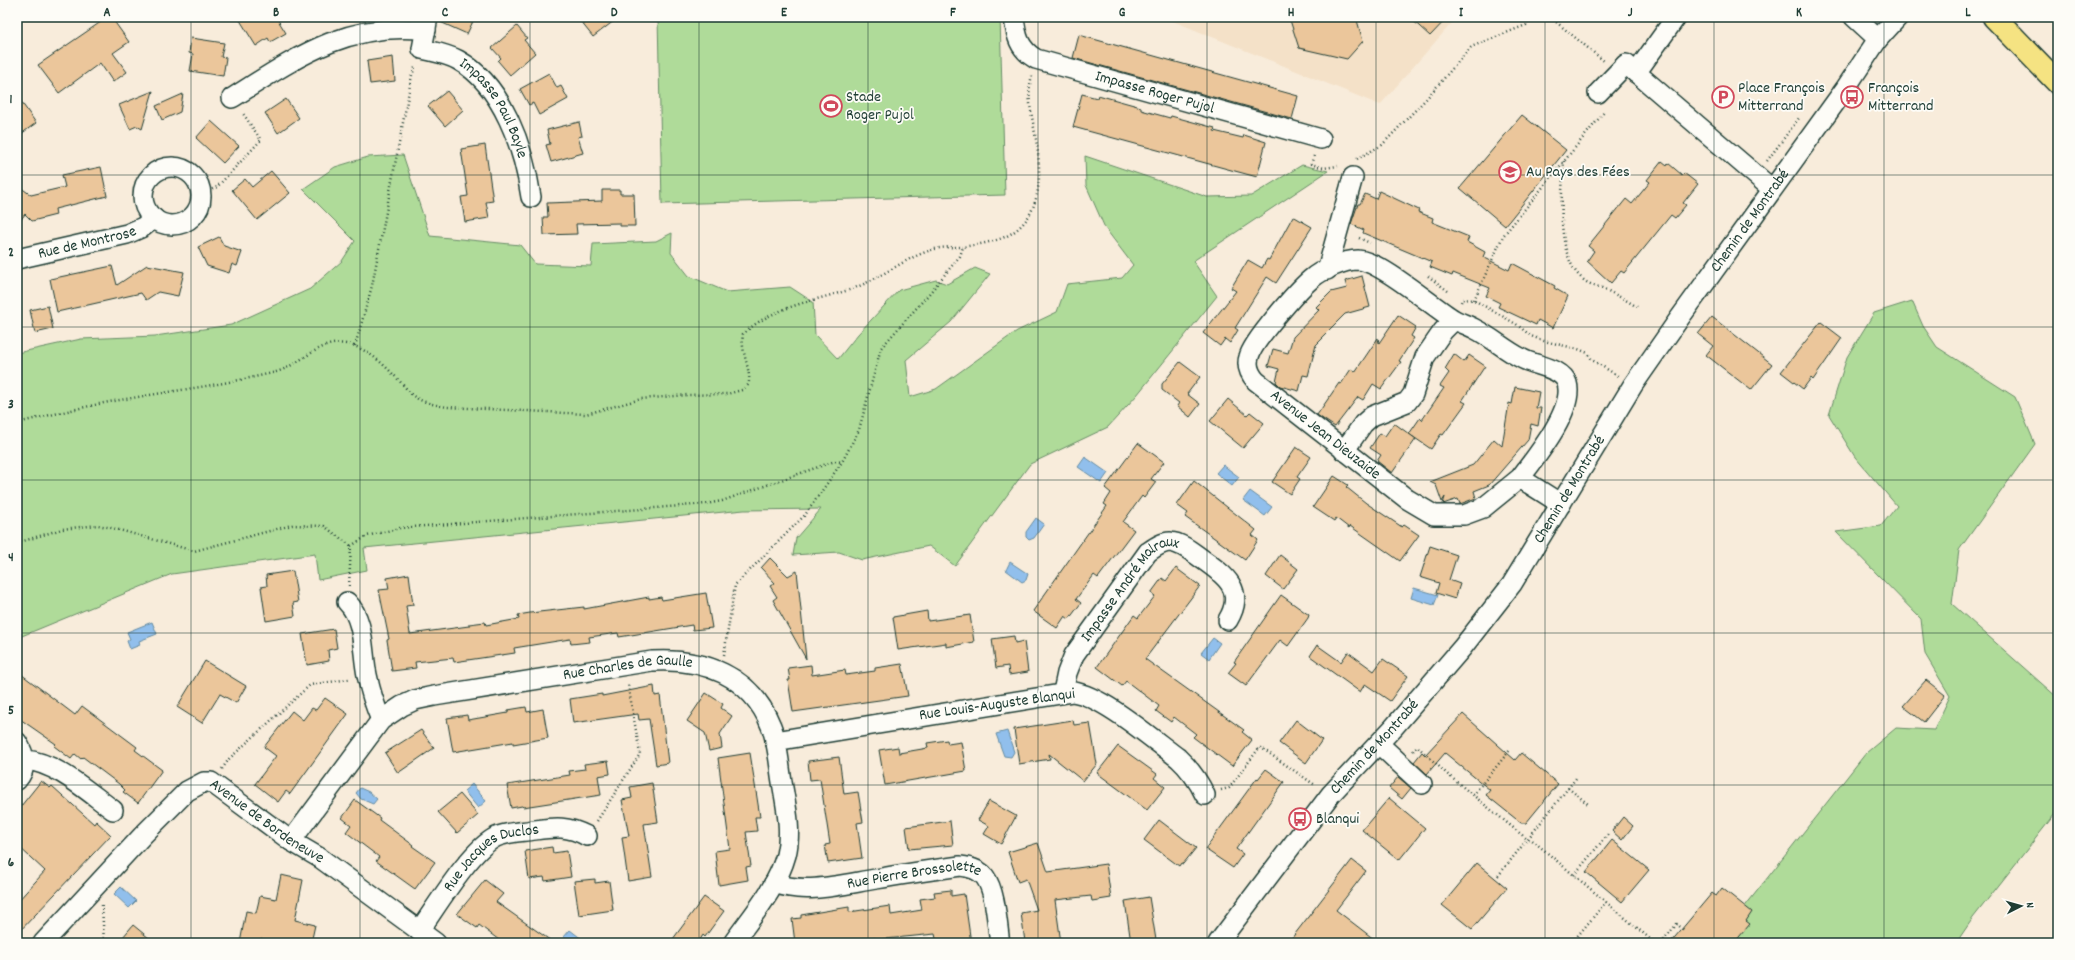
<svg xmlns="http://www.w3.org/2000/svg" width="2075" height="960" font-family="Dekko,sans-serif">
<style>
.built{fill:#f4e1c8}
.green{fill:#afdb99;stroke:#678c66}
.water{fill:#91bfec;stroke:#638ba2}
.building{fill:#ebc69b;stroke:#1f3d34}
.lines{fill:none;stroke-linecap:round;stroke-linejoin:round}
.minor-casing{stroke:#1f3d34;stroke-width:22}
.major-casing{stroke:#1f3d34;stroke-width:25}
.path{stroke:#1f3d34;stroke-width:2.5;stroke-dasharray:1 3;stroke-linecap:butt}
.minor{stroke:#fdfcf7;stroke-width:19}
.major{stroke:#f5e382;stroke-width:22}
.grid{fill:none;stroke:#1f3d34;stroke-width:1;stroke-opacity:0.55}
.labels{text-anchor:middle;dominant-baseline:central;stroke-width:3.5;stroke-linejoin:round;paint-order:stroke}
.poi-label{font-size:16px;fill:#1f3d34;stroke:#fdfcf7;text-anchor:start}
.street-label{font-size:16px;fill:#1f3d34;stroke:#fdfcf7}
.neatline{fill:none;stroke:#1f3d34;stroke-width:1.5}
.grid-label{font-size:13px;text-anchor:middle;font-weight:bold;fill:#1f3d34}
</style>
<rect width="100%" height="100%" fill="#f8ecdb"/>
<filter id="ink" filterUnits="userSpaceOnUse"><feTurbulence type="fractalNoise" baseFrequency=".025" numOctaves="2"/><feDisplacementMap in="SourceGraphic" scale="8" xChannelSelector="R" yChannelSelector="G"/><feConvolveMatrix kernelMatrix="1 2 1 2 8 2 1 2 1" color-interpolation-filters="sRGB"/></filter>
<g filter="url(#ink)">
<polygon class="built" points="1163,17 1457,17 1380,105"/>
<g class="green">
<polygon points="658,17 1000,17 1005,195 662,204"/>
<polygon points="403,155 430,236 520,245 535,264 591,266 593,244 656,241 672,233 671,253 689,276 727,292 790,287 813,302 815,335 838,359 858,334 899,290 936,280 947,284 975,268 990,274 951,322 906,360 910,397 936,389 1017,331 1057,312 1067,284 1122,278 1133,265 1105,228 1086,185 1085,156 1207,197 1251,196 1302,165 1328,171 1193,261 1217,296 1137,395 1108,427 1030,464 955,566 929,546 862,560 839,552 793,555 796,538 821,509 744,510 364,548 367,570 318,580 315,554 172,574 17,638 17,353 81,339 155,336 231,325 310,289 342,261 355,241 303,189 335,167 368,157"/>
<polygon points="1912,301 1923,326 1937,347 2015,397 2035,444 1959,550 1952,604 2058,698 2058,810 1973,918 1956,943 1716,943 1866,753 1896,728 1934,730 1950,696 1925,654 1921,619 1836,532 1881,526 1897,506 1855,457 1829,415 1847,357 1874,313"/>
</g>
<g class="water">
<polygon points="1085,457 1108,473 1101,483 1078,467"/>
<polygon points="1223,465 1239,477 1232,486 1216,473"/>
<polygon points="1250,491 1272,507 1265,516 1243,500"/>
<polygon points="1036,518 1044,524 1034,538 1029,540 1026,537 1026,532"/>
<polygon points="1010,562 1028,574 1026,580 1022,582 1006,570"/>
<polygon points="1414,588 1438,595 1434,605 1411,598"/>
<polygon points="152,622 157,634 139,641 140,645 130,649 127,641 130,639 127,632"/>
<polygon points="1213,638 1220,643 1209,659 1201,653"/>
<polygon points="1007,731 1014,752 1011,757 1004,756 996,734"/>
<polygon points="472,784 486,801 478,808 464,791"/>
<polygon points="360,788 369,792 377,799 373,804 361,799 356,793"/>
<polygon points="121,887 136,901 129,908 114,894"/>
<polygon points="570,930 587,943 569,943 563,938"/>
</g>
<g class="building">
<polygon points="108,17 111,17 129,42 113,53 127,72 113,82 100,63 59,93 38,65"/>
<polygon points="238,17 276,17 286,33 270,42 268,38 256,46"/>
<polygon points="439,17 475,17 467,34 438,21"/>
<polygon points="577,17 619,17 593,37"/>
<polygon points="1289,17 1356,17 1363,41 1347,59 1299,48"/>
<polygon points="1409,17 1448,17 1430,36"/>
<polygon points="517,26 527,38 524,40 535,53 510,75 498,61 501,58 492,48"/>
<polygon points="1079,35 1298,96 1292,119 1073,58"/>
<polygon points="191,38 224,43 221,57 226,58 223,76 190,71 193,54 189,53"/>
<polygon points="393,57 395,81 370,84 367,61"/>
<polygon points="549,73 557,88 561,86 568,99 539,115 533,103 529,105 520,89"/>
<polygon points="153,91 142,129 137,126 130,129 119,105"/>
<polygon points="447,91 463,110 445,126 428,106"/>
<polygon points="183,94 180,112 162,120 156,106"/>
<polygon points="1082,94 1097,98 1098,95 1141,107 1141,110 1170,118 1171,116 1215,128 1214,131 1243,138 1244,135 1266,142 1257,177 1073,127"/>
<polygon points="17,96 36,123 17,137"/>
<polygon points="286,99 299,118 278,133 265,113"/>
<polygon points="1522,115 1566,150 1505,226 1460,188"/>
<polygon points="211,121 239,146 223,163 196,138"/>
<polygon points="579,122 582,136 578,137 583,153 551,162 546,145 550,144 547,130"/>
<polygon points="485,145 493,201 486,202 489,218 465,222 461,197 468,196 461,149"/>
<polygon points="1662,161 1667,165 1668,163 1682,175 1684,173 1698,184 1683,203 1686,205 1675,218 1671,215 1624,273 1621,271 1611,283 1587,261 1594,251 1588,246 1626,199 1632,204 1650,182 1647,180"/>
<polygon points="101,167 107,196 55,209 56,215 32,221 25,214 17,225 17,185 31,195 65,187 62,175"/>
<polygon points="271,171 290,193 257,220 232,190 245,179 252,187"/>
<polygon points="602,190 620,190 620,194 634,194 635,226 620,226 620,223 576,224 577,234 544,235 543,217 548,217 547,203 602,201"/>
<polygon points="1379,191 1419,210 1418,212 1433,218 1432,222 1469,237 1467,242 1485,252 1483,257 1509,270 1512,263 1555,286 1554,288 1568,296 1553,328 1538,320 1536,325 1498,307 1500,303 1486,296 1490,288 1453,273 1452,276 1430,267 1432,262 1363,233 1364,230 1351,224 1358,204 1360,204 1365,194 1376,199"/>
<polygon points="1293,216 1312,227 1276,283 1267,277 1235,328 1238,330 1230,343 1225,339 1220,346 1203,333 1236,291 1231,288 1248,260 1262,268 1267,259 1269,260"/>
<polygon points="219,237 224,246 242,252 237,266 232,264 229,273 207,266 198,247"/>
<polygon points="147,265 184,272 178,296 158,292 146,300 141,293 57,312 50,279 112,266 117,285"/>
<polygon points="1362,276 1370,307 1345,314 1322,337 1323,338 1316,345 1308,376 1303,375 1299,391 1280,386 1276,382 1279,369 1268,366 1273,349 1288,353 1293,337 1319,310 1316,307 1331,292 1347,288 1345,281"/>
<polygon points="48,306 53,329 35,333 30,310"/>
<polygon points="1398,315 1416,327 1411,336 1414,338 1399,361 1401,362 1381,389 1373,384 1363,400 1358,397 1335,427 1317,415 1339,383 1341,384 1351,369 1355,372 1378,338 1379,343"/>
<polygon points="1712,317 1772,364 1751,390 1706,355 1713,346 1698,334"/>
<polygon points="1821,322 1842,338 1813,380 1811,378 1803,389 1781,372"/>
<polygon points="1454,354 1464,362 1469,355 1485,366 1462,401 1466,403 1443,435 1441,434 1431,449 1409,434 1420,418 1422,420 1444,388 1440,386 1449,373 1445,369"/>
<polygon points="1180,362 1200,377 1187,394 1200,404 1190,417 1177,406 1179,403 1162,390 1162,384"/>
<polygon points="1515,387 1539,392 1536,408 1541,408 1538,426 1531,424 1528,440 1489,485 1474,491 1476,498 1460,504 1458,499 1443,504 1445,497 1442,502 1436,485 1430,482 1473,465 1494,439 1502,446 1509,403 1512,404"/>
<polygon points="1228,399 1247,415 1250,412 1264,423 1243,448 1210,421"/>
<polygon points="1394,423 1416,439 1392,473 1377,461 1381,455 1370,448 1380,433 1385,436"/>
<polygon points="1138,443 1164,462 1151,479 1156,482 1144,498 1142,496 1123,522 1134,530 1098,578 1094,575 1076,599 1081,603 1069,619 1065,616 1057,628 1033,611 1107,506 1104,504 1111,493 1105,488"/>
<polygon points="1296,447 1311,457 1297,477 1300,479 1290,494 1272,482"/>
<polygon points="1334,476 1348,485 1346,487 1366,503 1402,527 1404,525 1419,535 1400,561 1350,526 1349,528 1336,518 1334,521 1313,507"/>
<polygon points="1194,481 1256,530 1252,535 1258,540 1245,560 1185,517 1188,513 1177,505"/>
<polygon points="1430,546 1457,555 1449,580 1460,584 1455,599 1436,593 1439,583 1420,577"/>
<polygon points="1280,555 1298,569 1283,589 1266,576"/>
<polygon points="770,558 788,576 797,571 806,659 773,600 777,597 770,586 775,583 761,568"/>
<polygon points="1176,568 1200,586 1145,659 1244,730 1242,732 1252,740 1232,766 1193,737 1196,734 1174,717 1171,722 1156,711 1159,706 1126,681 1122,686 1097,667 1134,615 1138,618 1155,596 1151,593 1162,578 1166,581"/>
<polygon points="293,571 298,602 293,603 295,616 266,621 261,587 267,586 266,575"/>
<polygon points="409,574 413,605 406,606 410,634 469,626 469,624 485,622 486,625 519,619 518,615 530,613 584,607 584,609 649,597 649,599 661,597 662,600 706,593 712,628 693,630 692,625 619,637 618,633 589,637 590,642 571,644 570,639 514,648 515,653 454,662 453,658 415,662 416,668 392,671 387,640 389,639 379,590 389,589 387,578"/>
<polygon points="1281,595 1309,615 1308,618 1288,646 1280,640 1246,686 1228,673 1236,663 1234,662"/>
<polygon points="927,611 928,621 970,615 974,642 946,647 946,643 898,650 893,617"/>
<polygon points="334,629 337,648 328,650 329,661 307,665 302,634"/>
<polygon points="1014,636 1015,643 1024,641 1028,672 1009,675 1008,666 996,668 992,639"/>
<polygon points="1317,645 1341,662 1348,652 1374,671 1383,659 1408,676 1390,701 1365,684 1360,692 1310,656"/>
<polygon points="205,661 246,686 236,703 220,694 202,723 177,707"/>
<polygon points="902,664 908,696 793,712 788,680 790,680 788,668 811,665 812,675 845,670 846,675 875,671 875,668"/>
<polygon points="17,671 75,715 82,706 137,747 135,750 162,770 138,803 123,792 125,790 119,784 83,757 81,759 75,754 71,759 54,746 56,744 17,717"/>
<polygon points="1926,680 1945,695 1924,722 1903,706"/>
<polygon points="654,686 655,696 660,695 668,763 656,765 649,719 639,720 638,714 573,723 570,699 602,694 602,696"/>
<polygon points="706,693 723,704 721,708 732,716 720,734 722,748 709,751 705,733 687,721"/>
<polygon points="325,698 348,714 290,794 286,791 278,802 255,784 276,756 264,747 292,711 303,720 312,708 316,710"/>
<polygon points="526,707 527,712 543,709 548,738 513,744 513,742 453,752 447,718 467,715 468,720 508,713 508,710"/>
<polygon points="1463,714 1515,760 1521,753 1558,784 1526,823 1521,823 1486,795 1490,790 1445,753 1427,774 1414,762 1422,752 1425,755"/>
<polygon points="1073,720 1074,725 1090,723 1097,764 1083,781 1049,754 1050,759 1019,764 1014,729"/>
<polygon points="1296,720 1322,740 1306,763 1279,743"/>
<polygon points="421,730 434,748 398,773 385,753"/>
<polygon points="947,740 948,744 961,742 966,771 885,785 879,750 898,747 899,753 928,748 927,743"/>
<polygon points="1118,746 1157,774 1154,778 1165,787 1147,810 1097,773"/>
<polygon points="750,753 760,817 755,817 757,831 746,832 751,866 746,867 748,880 719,885 715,851 730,849 718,758"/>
<polygon points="839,757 844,794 858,792 863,822 857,823 862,858 828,863 825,845 830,844 820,779 810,780 808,761"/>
<polygon points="608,761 610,774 598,776 601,795 523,807 522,806 511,808 507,785 570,775 569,771 585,769 584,764"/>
<polygon points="1266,769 1284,782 1236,849 1243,854 1233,868 1205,849 1257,778 1258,779"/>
<polygon points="1398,777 1411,788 1402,799 1389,788"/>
<polygon points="41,781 50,788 52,786 94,824 96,821 111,835 17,934 17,902 45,871 17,845 17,811"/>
<polygon points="652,783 658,822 644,824 652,877 628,881 622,837 629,836 622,800 632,798 630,787"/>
<polygon points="460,794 478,815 457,833 438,812"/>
<polygon points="1389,798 1425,828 1399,860 1362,830"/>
<polygon points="355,800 380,818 379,820 413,845 412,846 435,862 415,889 376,861 379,857 346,832 351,825 342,818"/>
<polygon points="989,801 1016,816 1001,844 984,834 989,826 978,820"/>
<polygon points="1623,817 1633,826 1622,840 1612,831"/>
<polygon points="1159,820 1196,848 1183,864 1181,863 1179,866 1144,840"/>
<polygon points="950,821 953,845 909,849 906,827"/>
<polygon points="1612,840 1649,870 1622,902 1586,872"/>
<polygon points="1038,843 1048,872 1106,864 1111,898 1092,901 1091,896 1055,900 1061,943 1042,943 1041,940 1025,942 1021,913 1037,910 1026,879 1018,882 1008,852"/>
<polygon points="552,847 553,853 567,851 571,877 545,881 544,877 529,879 525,851"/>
<polygon points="1352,860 1366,871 1336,910 1379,943 1288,943"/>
<polygon points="1477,863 1507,888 1472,929 1442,905"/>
<polygon points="281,875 303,880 295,920 315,925 311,943 282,943 260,939 259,943 240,943 246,911 256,913 260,896 276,899"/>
<polygon points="595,879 595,883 609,881 613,910 579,915 574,881"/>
<polygon points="485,880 503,894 496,902 554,943 503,943 479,925 477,928 457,914"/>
<polygon points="1722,888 1752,912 1746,921 1750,924 1734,943 1670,943 1712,893 1716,896"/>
<polygon points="951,890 951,896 964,894 971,943 937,943 935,934 875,940 875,938 840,943 795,943 792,919 801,918 801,915 849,907 849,912 890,906 891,915 922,910 920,899 935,897 934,892"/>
<polygon points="704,897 724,911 705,937 703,935 698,943 670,943"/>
<polygon points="1149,897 1156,940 1131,943 1125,901"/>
<polygon points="133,925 155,943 118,943"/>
</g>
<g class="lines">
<g class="minor-casing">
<g id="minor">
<path id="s1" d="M 428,17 L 422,49 C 434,52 447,54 458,60 C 503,85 524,149 531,197"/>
<path id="s2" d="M 1014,17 C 1016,36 1019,49 1036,59 L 1321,139"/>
<polyline points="1854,17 1878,39"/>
<polyline points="1636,73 1676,17"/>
<polyline points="1598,93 1626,64 1772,189"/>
<path d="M 232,98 C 294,59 348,20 426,30"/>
<circle cx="172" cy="196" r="29"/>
<path id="s3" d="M 17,259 L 127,234 L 143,227 L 154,218"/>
<polyline points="1327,270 1353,177"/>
<polyline points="1344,451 1363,424 1372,416 1407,402 1413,394 1425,357 1443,331 1454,320"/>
<path d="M 1520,478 L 1483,508 L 1464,515 L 1434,515 L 1407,499 L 1256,381 C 1250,374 1246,366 1249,357 C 1252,342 1298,290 1311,279 C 1321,270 1344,260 1358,260 C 1380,261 1432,306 1453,319 C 1460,323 1468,325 1475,329 C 1491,337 1505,350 1521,358 C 1534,366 1562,367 1567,383 C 1575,409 1536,457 1520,478 L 1561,504"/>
<path d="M 347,602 C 365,620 362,651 367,675 C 370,690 375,706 381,720"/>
<path id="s4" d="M 1063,692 L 1067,673 L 1074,655 L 1148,552 C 1154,548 1162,542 1170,542 C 1182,543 1192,552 1202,559 C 1225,575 1246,590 1228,620"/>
<path d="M 775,741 L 1073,692 C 1103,696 1152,739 1178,758 C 1190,769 1198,780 1205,795"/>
<path d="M 17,742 C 25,754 28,768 17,780"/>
<polyline points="1379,744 1422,784"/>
<path d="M 25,760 C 56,762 88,792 113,810"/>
<path id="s5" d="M 291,841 L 381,720 L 402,706 L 415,700 L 434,696 L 652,661 C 703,658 751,675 771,726 C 778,743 779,764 782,782 C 786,806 792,831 786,855 C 777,888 752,916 733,943"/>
<path id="s6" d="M 774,883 C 805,895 844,884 876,879 C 904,874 932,870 960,866 C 969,867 979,869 985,877 C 996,892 997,925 1000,943"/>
<path id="s7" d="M 419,931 C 437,906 470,850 496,837 C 507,832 522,832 535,830 C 556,827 568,826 587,836"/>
<path id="s8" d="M 43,943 L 144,834 L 187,791 L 204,782 L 211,782 L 291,841 L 320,858 L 436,943"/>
<path id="s9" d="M 1218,943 L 1331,794 L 1393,728 L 1462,648 L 1512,584 L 1633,385 L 1679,319 L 1845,89 L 1878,39 L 1898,17"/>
</g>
</g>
<g class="major-casing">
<polyline id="major" points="1994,17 2058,83"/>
</g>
<g class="path">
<polyline points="1550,17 1604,61"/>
<polyline points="1314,156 1311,164 1324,168 1338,166"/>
<polyline points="1357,159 1382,145 1426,99 1471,47 1526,25 1531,17"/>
<path d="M 1564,161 C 1562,194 1554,258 1585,281 C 1589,284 1596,286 1602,288 C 1614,294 1625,299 1637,307"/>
<polyline points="1767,161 1799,118"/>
<polyline points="201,194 217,187 261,140 242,112"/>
<polyline points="1359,238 1370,243"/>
<polyline points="1428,276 1448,291"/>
<polyline points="1474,300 1503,236 1605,111"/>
<polyline points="1461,302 1462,299 1474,300 1516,324 1531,336 1544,341 1578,349 1588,353 1592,360 1618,376"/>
<polyline points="355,346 372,286 412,75 416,65"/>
<path d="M 17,423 C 55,414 94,404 132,398 C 179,390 226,384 272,373 C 298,368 318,339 346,344 C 372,348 396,377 411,394 C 419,402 436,405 447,407 L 586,414 L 641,399 L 687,395 L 727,394 L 742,390 L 748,385 C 753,373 740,353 743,334 C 772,307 813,301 849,290 C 879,280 905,257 935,249 C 943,247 954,247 963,247"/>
<polyline points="17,543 62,529 98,525 116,529 194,551 292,525 324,526 351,546"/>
<polyline points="349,586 351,546 367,536 400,528 706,504 722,501 835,461 842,462"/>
<path d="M 724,655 L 735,585 L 805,515 L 842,462 L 859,430 L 881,348 L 928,295 L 960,256 L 963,247 C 973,245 983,244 993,241 C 1044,228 1043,175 1035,134 C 1032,114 1026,95 1032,76"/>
<polyline points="1413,751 1417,746 1447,774 1527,839 1532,840 1655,943"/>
<polyline points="222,769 229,759 310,685 349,679"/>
<polyline points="1568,788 1588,804"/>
<polyline points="1221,790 1229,788 1260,747 1315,785"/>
<polyline points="1473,795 1510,750"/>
<polyline points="597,821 640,754 628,684"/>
<polyline points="1574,875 1609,833"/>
<polyline points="1498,876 1577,777"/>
<polyline points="102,905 104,943"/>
<polyline points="1575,939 1606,902"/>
<polyline points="1661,943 1677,924 1685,931"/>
</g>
<use href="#minor" class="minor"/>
<use href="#major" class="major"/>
</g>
</g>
<path class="grid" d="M 191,17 L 191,943M 360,17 L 360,943M 530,17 L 530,943M 699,17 L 699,943M 868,17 L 868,943M 1038,17 L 1038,943M 1207,17 L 1207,943M 1376,17 L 1376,943M 1545,17 L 1545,943M 1714,17 L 1714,943M 1884,17 L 1884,943M 17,175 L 2058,175M 17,327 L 2058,327M 17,480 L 2058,480M 17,633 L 2058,633M 17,785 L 2058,785"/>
<defs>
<g id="parking-ring" transform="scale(1.15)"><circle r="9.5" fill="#fdfcf7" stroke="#d1495b" stroke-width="1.5"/><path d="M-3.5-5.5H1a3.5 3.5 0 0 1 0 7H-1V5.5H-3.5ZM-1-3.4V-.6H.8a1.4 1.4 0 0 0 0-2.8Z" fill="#d1495b"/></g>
<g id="bus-ring" transform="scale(1.15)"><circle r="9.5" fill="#fdfcf7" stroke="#d1495b" stroke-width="1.5"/><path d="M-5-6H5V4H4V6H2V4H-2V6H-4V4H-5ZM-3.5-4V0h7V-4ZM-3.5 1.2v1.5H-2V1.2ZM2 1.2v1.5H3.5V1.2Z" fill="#d1495b"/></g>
<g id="stadium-ring" transform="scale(1.15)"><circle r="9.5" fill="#fdfcf7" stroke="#d1495b" stroke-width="1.5"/><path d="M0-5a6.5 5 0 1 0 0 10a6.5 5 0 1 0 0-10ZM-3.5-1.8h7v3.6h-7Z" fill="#d1495b"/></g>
<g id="school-ring" transform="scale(1.15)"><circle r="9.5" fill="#fdfcf7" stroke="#d1495b" stroke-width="1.5"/><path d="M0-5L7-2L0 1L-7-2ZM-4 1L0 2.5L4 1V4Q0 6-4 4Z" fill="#d1495b"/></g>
</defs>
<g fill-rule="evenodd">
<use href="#parking-ring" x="1723" y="97"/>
<use href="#bus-ring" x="1852" y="97"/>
<use href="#stadium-ring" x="831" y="106"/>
<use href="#school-ring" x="1510" y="172"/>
<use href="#bus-ring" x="1300" y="819"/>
</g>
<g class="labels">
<g class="poi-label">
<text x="1738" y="88">Place François<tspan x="1738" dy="18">Mitterrand</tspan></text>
<text x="1868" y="88">François<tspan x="1868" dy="18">Mitterrand</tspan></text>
<text x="846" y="97">Stade<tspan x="846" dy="18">Roger Pujol</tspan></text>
<text x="1526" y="172">Au Pays des Fées</text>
<text x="1316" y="819">Blanqui</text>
</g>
<g class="street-label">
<text stroke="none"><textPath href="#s2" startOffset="173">Impasse Roger Pujol</textPath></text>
<text stroke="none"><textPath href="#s1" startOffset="132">Impasse Paul Bayle</textPath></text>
<text stroke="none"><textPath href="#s9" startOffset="899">Chemin de Montrabé</textPath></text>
<text stroke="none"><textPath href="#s3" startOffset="72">Rue de Montrose</textPath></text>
<text transform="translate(1325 435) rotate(38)">Avenue Jean Dieuzaide</text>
<text stroke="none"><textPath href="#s9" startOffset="575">Chemin de Montrabé</textPath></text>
<text stroke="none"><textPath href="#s4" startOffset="128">Impasse André Malraux</textPath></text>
<text stroke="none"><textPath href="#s5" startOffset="406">Rue Charles de Gaulle</textPath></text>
<text transform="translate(997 705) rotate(-8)">Rue Louis-Auguste Blanqui</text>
<text stroke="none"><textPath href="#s9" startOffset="251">Chemin de Montrabé</textPath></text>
<text stroke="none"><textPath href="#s8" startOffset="304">Avenue de Bordeneuve</textPath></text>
<text stroke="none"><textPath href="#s7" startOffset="108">Rue Jacques Duclos</textPath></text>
<text stroke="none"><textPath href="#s6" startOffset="142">Rue Pierre Brossolette</textPath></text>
</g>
</g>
<rect width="2075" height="960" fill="none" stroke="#fdfcf7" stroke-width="44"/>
<g transform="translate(2021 906) rotate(84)" stroke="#fdfcf7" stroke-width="3" paint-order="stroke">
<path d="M0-3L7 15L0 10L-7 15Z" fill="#1f3d34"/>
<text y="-6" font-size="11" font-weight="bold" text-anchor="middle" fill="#1f3d34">N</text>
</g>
<rect x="22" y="22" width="2031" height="916" class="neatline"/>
<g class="grid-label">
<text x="107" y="16">A</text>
<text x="276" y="16">B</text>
<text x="445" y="16">C</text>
<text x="614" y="16">D</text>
<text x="784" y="16">E</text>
<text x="953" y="16">F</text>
<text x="1122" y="16">G</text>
<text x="1291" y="16">H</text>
<text x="1461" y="16">I</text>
<text x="1630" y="16">J</text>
<text x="1799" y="16">K</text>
<text x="1968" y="16">L</text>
<text x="11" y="103">1</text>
<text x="11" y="256">2</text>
<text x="11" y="408">3</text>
<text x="11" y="561">4</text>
<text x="11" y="714">5</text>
<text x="11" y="866">6</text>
</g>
</svg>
